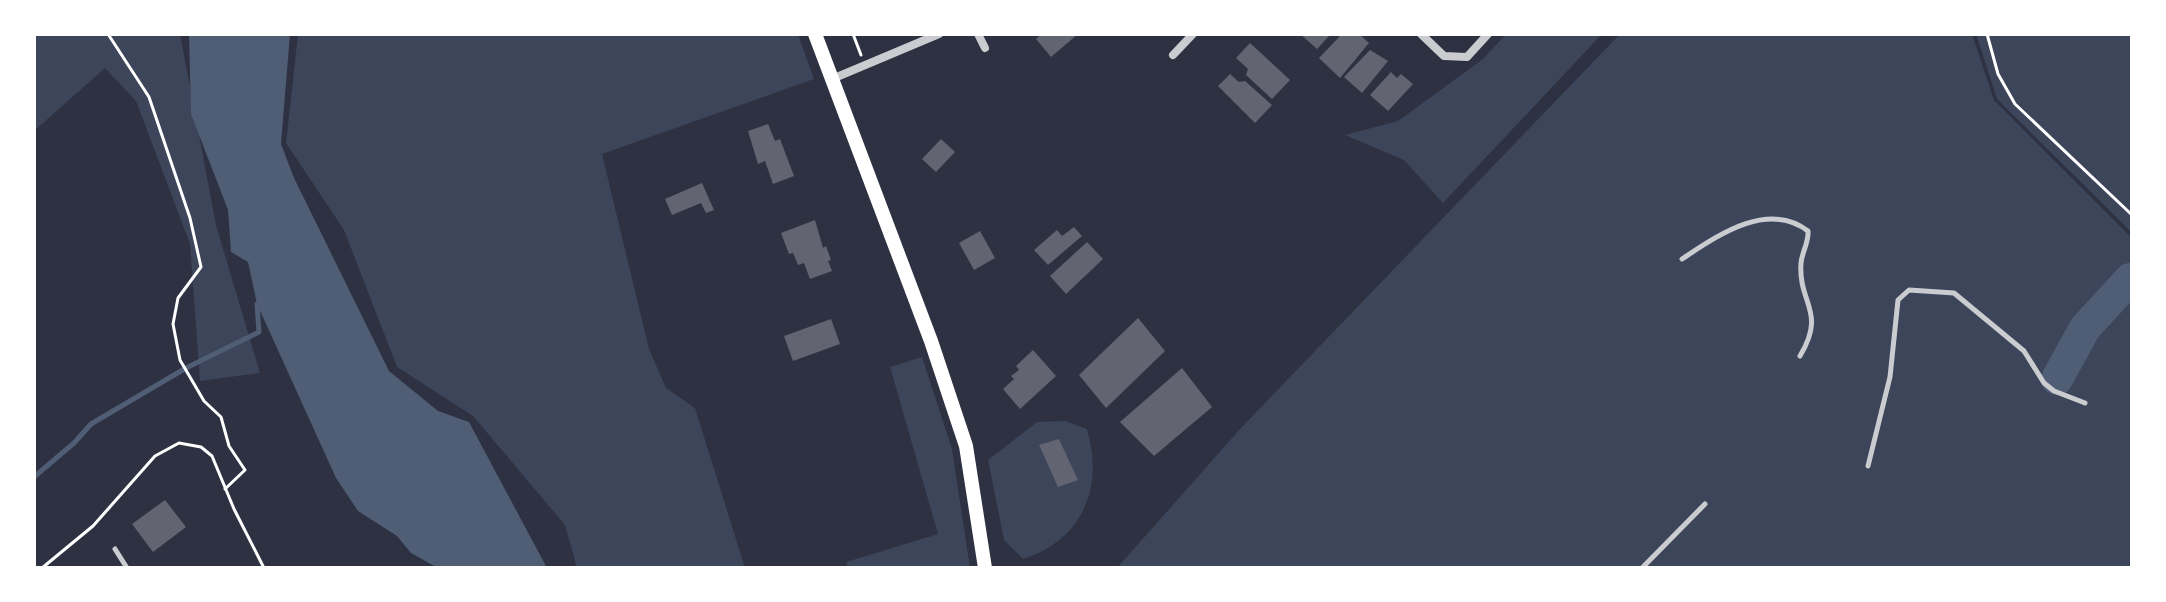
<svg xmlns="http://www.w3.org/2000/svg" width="2166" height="602" font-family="'Public Sans',sans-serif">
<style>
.green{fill:#3c4559}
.water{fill:#4f5d75}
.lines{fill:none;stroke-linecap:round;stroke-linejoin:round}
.stream{stroke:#4f5d75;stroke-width:5}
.river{stroke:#4f5d75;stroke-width:32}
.building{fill:#626471}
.path{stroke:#fff;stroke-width:3}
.service{stroke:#caccd0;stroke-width:5}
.minor{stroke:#caccd0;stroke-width:8}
.secondary{stroke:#fff;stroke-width:14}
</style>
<rect width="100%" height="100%" fill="#2d3142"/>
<g class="green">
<polygon points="34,34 180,34 216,225 260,373 200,381 190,244 136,101 105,68 34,131"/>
<polygon points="298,34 798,34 814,79 602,154 649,349 666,388 695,408 745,568 577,568 565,525 473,416 397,367 344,230 286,143"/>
<polygon points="1506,34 1602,34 1443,203 1404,160 1345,135 1398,121 1483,59"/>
<polygon points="1620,34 1972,34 1994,100 2132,238 2132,568 1117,568 1240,429"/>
<polygon points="1976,34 2132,34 2132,233 1997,99"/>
<polygon points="922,357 952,449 970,568 848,568 846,562 938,534 890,367"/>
<path d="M 1065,421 L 1087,429 C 1104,487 1083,540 1023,559 L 1004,540 L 988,460 L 1037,422 Z"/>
</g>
<polygon class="water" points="189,34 290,34 281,144 294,178 389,371 438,411 469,422 547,568 438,568 411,553 397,536 358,511 336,478 257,304 248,262 231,252 228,210 191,114"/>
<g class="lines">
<polyline class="stream" points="34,477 74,443 91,424 186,368 259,332 257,304"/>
<polyline class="river" points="2057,379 2085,328 2130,279"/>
</g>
<g class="building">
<polygon points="1041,34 1078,34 1051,57 1036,39"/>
<polygon points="1300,34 1331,34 1317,49"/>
<polygon points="1342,34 1359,34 1369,43 1340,78 1319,58"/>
<polygon points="1250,43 1290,80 1272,99 1246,75 1248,69 1236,58"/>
<polygon points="1370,50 1388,61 1362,93 1344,77"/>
<polygon points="1391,72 1397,78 1401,74 1413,84 1388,111 1370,95"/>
<polygon points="1230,74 1239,82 1245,81 1272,105 1255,123 1218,86"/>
<polygon points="768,124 775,141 780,139 794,176 773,184 765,161 758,164 748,131"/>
<polygon points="941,139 955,152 936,172 922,159"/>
<polygon points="702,183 714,210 706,213 701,203 672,215 665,199"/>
<polygon points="815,220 823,248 826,246 831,260 828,261 832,271 810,279 804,263 798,265 793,253 789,254 781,233"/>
<polygon points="1074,227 1082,236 1048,265 1034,250 1057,230 1062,236"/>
<polygon points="980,231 995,258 974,270 959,243"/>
<polygon points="1087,242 1103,259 1066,294 1050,276"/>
<polygon points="1138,318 1165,351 1106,408 1079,375"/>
<polygon points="831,319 840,344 793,361 784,336"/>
<polygon points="1033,350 1056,376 1020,409 1003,389 1014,379 1011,376 1019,370 1016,366"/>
<polygon points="1182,368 1212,407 1154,456 1120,422"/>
<polygon points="1059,439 1078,480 1058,487 1039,445"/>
<polygon points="165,500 186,527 153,552 132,524"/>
</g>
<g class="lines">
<g class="path">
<polyline points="108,34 149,97 190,218 201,267 178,298 173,324 180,360 204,401 221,417 229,446 245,470 225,489"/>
<polyline points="853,34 861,55"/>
<polyline points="1987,34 1998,74 2015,104 2132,215"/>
<polyline points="42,568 93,526 155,456 179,443 201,447 212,456 234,509 264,568"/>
</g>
<g class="service">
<path d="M 1682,259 C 1717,236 1767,200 1808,231 C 1809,242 1802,252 1801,263 C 1798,304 1827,311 1800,356"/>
<polyline points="1868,466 1890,377 1898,300 1909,290 1954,293 2024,351 2044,383 2054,391 2085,403"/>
<polyline points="115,549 127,568"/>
<polyline points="1642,568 1705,504"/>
</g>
<g class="minor">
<polyline points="978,34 985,48"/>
<polyline points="1421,34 1444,56 1467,57 1488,34"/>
<polyline points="1173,55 1193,34"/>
<polyline points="832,79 939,34"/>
</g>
<polyline class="secondary" points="815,34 931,341 966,446 985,568"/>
</g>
<rect width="2166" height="602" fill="none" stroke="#ffffff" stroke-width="72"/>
</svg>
